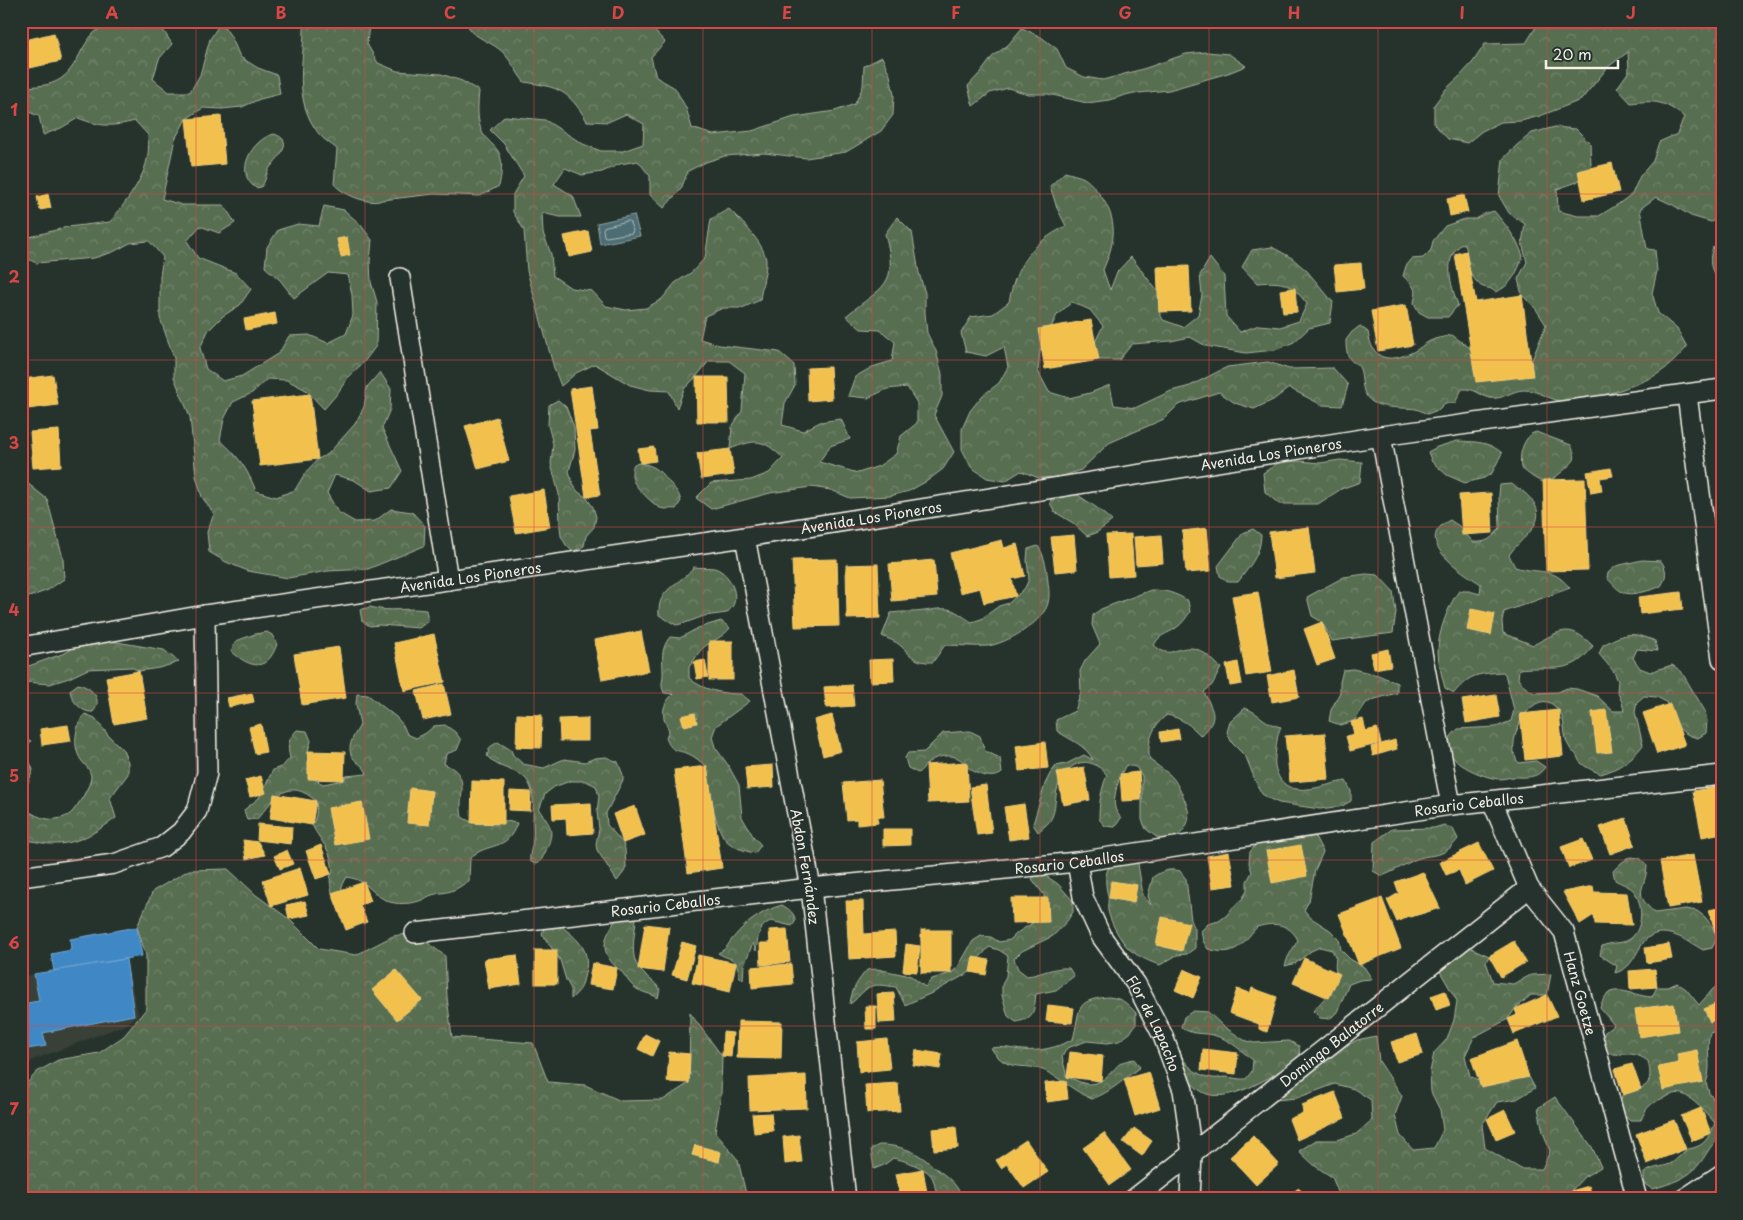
<svg xmlns="http://www.w3.org/2000/svg" width="1743" height="1220" font-family="'Playpen Sans',sans-serif">
<style>
.built{fill:#384137}
.forest{fill:url(#forest-crowns);stroke:#a6b09c}
.water{fill:#4d6d74;stroke:#90a2a2}
.homes{fill:#f2c14e;stroke:#f3cf7c}
.schools{fill:#3f88c5;stroke:#75a8d0}
.lines{fill:none;stroke-linecap:round;stroke-linejoin:round}
.shore{stroke:#b1bcba;stroke-width:1}
.street-casing{stroke:#f4f1e8;stroke-width:22}
.path{stroke:#f4f1e8;stroke-width:3;stroke-dasharray:5 4;stroke-linecap:butt}
.street{stroke:#26332d;stroke-width:19}
.grid{fill:none;stroke:#da4645;stroke-width:1;stroke-opacity:0.55}
.labels{text-anchor:middle;dominant-baseline:central;stroke-width:5;stroke-linejoin:round;paint-order:stroke}
.street-label{font-size:14px;fill:#f4f1e8;stroke:#26332d}
.neatline{fill:none;stroke:#da4645;stroke-width:2}
.grid-label{font-size:16px;text-anchor:middle;font-weight:bold;fill:#da4645}
</style>
<defs>
<pattern id="forest-crowns" width="20" height="18" patternUnits="userSpaceOnUse" patternTransform="scale(1.25)"><rect width="20" height="18" fill="#596e51"/><path d="M2 6a3 3 0 1 1 6 0M12 15a3 3 0 1 1 6 0" fill="none" stroke="#71836a"/></pattern>
</defs>
<rect width="100%" height="100%" fill="#26332d"/>
<filter id="ink" filterUnits="userSpaceOnUse"><feTurbulence type="fractalNoise" baseFrequency=".02" numOctaves="2"/><feDisplacementMap in="SourceGraphic" scale="10" xChannelSelector="R" yChannelSelector="G"/><feConvolveMatrix kernelMatrix="1 2 1 2 8 2 1 2 1" color-interpolation-filters="sRGB"/></filter>
<g filter="url(#ink)">
<polygon class="built" points="126,959 138,1015 127,1024 33,1060 21,1072 21,977"/>
<g class="forest">
<path d="M 304,21 L 374,21 L 369,24 L 367,44 L 378,63 L 397,71 L 441,74 L 462,81 L 479,91 C 478,104 476,121 483,134 C 487,140 494,145 498,151 C 504,159 501,178 499,186 L 480,196 L 434,194 L 382,200 C 370,206 342,194 334,184 L 337,149 C 331,144 324,140 319,134 C 291,98 305,62 304,21 Z"/>
<path d="M 466,21 L 639,21 L 650,26 L 665,42 L 651,57 L 656,77 L 675,88 L 686,108 L 692,128 L 713,135 L 752,131 L 794,117 L 835,111 L 855,104 L 863,86 L 864,66 L 882,57 L 890,75 L 894,95 L 893,115 L 881,131 L 846,152 L 806,158 L 764,153 L 725,156 L 706,162 L 688,171 L 681,189 L 664,208 L 650,195 L 650,176 L 638,161 L 620,164 L 602,172 L 582,175 L 565,168 L 554,184 L 573,196 L 581,217 L 560,217 L 542,213 L 543,233 L 551,254 L 553,276 L 571,288 L 592,291 L 606,306 L 626,310 L 646,308 L 662,299 L 675,283 L 692,272 L 705,258 L 711,219 L 729,209 C 741,221 764,243 766,260 C 767,268 761,290 760,300 L 742,308 L 723,308 L 705,316 L 700,339 L 719,345 L 779,352 L 794,365 L 795,385 L 785,403 L 782,425 L 803,431 L 820,422 L 841,419 L 850,439 L 830,446 L 819,462 L 858,473 L 879,466 L 896,454 L 901,436 L 917,423 L 917,403 L 907,387 L 887,389 L 868,398 L 848,396 L 855,377 L 872,367 L 892,361 L 895,342 L 880,330 L 861,329 L 846,316 C 882,286 900,287 885,234 L 897,217 L 912,232 L 919,273 L 925,293 L 925,313 L 927,333 L 936,351 L 942,374 L 942,396 L 934,415 L 954,452 L 943,469 L 927,481 L 909,491 L 890,496 L 850,498 L 831,490 L 811,487 L 770,493 L 711,509 L 696,498 L 711,483 L 751,480 L 769,473 L 783,458 C 762,438 756,439 730,449 L 732,427 L 742,411 L 745,373 L 729,361 L 709,361 L 696,377 L 684,389 L 677,408 L 669,391 L 650,390 L 630,385 L 595,364 L 576,373 L 561,386 L 554,368 L 527,271 L 524,230 L 513,212 L 513,194 L 524,176 L 504,144 L 490,130 L 505,116 L 545,120 L 583,144 L 601,151 L 623,151 L 643,144 L 644,124 L 626,114 L 608,122 L 587,121 C 568,90 559,87 524,82 C 517,73 508,55 499,49 C 488,40 470,37 466,21 Z"/>
<path d="M 1526,21 L 1722,21 L 1722,216 L 1711,222 L 1691,216 L 1673,205 L 1656,197 L 1640,209 L 1647,249 L 1655,250 L 1657,271 L 1652,293 L 1658,313 L 1677,329 L 1687,347 C 1678,357 1670,366 1659,373 C 1641,385 1581,405 1560,401 C 1548,399 1539,390 1524,390 C 1512,390 1503,400 1490,398 C 1479,395 1475,388 1462,389 L 1455,403 L 1445,403 L 1438,410 L 1427,414 C 1423,412 1420,410 1416,409 C 1402,407 1373,410 1366,395 C 1361,387 1363,378 1360,369 C 1358,363 1352,363 1350,359 C 1346,353 1346,346 1346,340 L 1352,332 L 1360,326 L 1368,332 C 1372,361 1389,363 1413,352 C 1419,349 1424,344 1430,341 C 1436,338 1445,337 1452,335 L 1470,348 L 1478,367 L 1519,375 L 1532,360 L 1546,325 L 1536,309 L 1522,295 L 1518,279 L 1527,262 L 1522,243 L 1525,224 L 1509,213 L 1499,196 L 1503,159 L 1517,145 L 1532,133 L 1555,127 L 1576,129 L 1590,143 L 1591,165 L 1577,182 L 1557,189 L 1558,211 L 1578,216 L 1599,216 L 1617,205 L 1632,194 L 1640,176 L 1653,161 L 1659,142 L 1677,134 L 1684,117 C 1664,101 1656,100 1631,103 L 1617,88 L 1629,71 L 1628,52 L 1608,67 L 1581,100 L 1540,116 L 1521,121 L 1501,122 L 1482,131 L 1467,143 L 1448,139 L 1434,124 L 1434,105 L 1446,89 L 1461,75 L 1473,62 L 1485,44 L 1526,43 L 1536,27 Z"/>
<path d="M 117,22 L 140,22 L 160,25 L 172,44 L 159,59 L 153,79 L 169,92 L 190,92 L 200,75 L 210,39 L 221,22 L 232,38 L 240,57 L 258,68 L 277,75 L 280,94 L 260,99 L 242,107 L 222,109 L 203,108 L 186,119 L 175,139 L 162,199 L 182,205 L 224,205 L 235,223 L 219,233 L 200,226 L 187,241 L 198,258 L 236,273 L 251,289 L 240,305 L 223,316 L 208,331 L 200,348 L 206,369 L 223,381 L 242,376 L 279,353 L 289,336 L 309,335 L 328,343 L 346,334 L 353,315 L 352,295 L 348,275 L 328,273 L 294,298 L 280,280 L 265,267 L 267,247 L 278,230 L 298,224 L 319,226 L 324,206 L 344,210 L 360,224 L 372,240 L 370,261 L 371,282 L 377,302 L 376,346 L 364,362 L 349,376 L 337,394 L 324,409 L 306,390 L 287,380 L 267,379 L 252,393 L 233,402 L 224,419 L 220,440 C 238,456 247,468 256,491 L 276,497 L 295,490 L 305,473 L 318,459 L 328,454 L 355,424 L 364,407 L 367,387 L 380,372 L 391,389 L 390,409 L 382,428 L 402,471 L 391,488 L 371,491 L 354,480 L 335,475 L 327,493 L 338,512 L 355,522 L 375,521 L 391,509 L 412,512 L 425,526 L 424,546 L 368,569 L 328,571 L 288,578 L 248,571 L 226,562 L 209,552 L 207,532 L 214,514 L 202,497 L 196,476 L 190,417 L 174,377 L 174,358 L 160,318 L 160,276 L 163,257 L 149,241 L 130,243 L 113,252 L 94,258 L 36,263 L 21,255 L 21,240 L 26,238 L 67,227 L 110,222 C 125,203 145,179 148,154 C 149,148 148,141 148,135 L 135,121 C 111,127 102,127 78,118 L 61,128 L 43,135 L 39,116 L 21,109 L 21,87 C 56,86 66,82 82,50 C 86,43 92,33 99,29 C 104,26 112,24 117,22 Z"/>
<polygon points="1022,28 1041,37 1057,49 1066,68 1084,77 1103,80 1146,68 1186,54 1207,52 1229,54 1246,66 1228,73 1169,90 1129,94 1109,100 1087,103 1048,94 1028,94 1008,88 990,93 973,106 968,86 982,71 993,56 1008,45"/>
<path d="M 274,134 C 297,141 276,159 269,169 C 266,174 266,181 261,187 L 256,188 C 233,173 252,139 274,134 Z"/>
<path d="M 1065,172 C 1071,174 1078,175 1084,178 C 1091,182 1098,192 1103,199 C 1119,224 1114,244 1103,270 L 1110,290 L 1117,272 L 1131,257 L 1158,292 L 1159,312 L 1163,320 L 1183,327 L 1198,315 L 1202,295 L 1200,275 L 1210,258 L 1224,276 L 1226,316 L 1240,332 L 1259,325 L 1280,327 L 1299,321 L 1307,304 C 1290,282 1284,281 1257,283 L 1242,267 L 1252,250 L 1272,247 L 1292,258 L 1307,271 L 1333,302 L 1330,323 L 1309,328 L 1294,342 L 1275,350 L 1246,353 L 1206,346 L 1190,337 L 1171,341 L 1132,344 L 1119,360 L 1099,360 L 1093,346 L 1103,326 L 1090,310 L 1072,302 L 1057,315 L 1040,350 L 1038,371 L 1049,392 L 1069,398 L 1090,393 L 1110,385 L 1114,405 L 1135,408 L 1171,391 L 1190,386 L 1227,367 L 1268,362 L 1289,369 L 1333,368 L 1348,385 L 1342,406 L 1322,405 L 1289,388 L 1273,400 L 1254,409 L 1235,403 L 1219,392 L 1178,405 L 1164,419 L 1109,443 L 1081,470 L 1060,477 L 1039,478 L 1021,471 L 1005,481 L 987,478 L 971,467 L 962,449 L 962,429 L 970,411 L 982,396 L 999,383 L 1008,367 L 1004,347 L 986,356 L 966,352 L 961,333 L 971,317 L 993,314 L 1009,302 C 1016,264 1031,244 1066,226 L 1057,208 L 1050,186 Z"/>
<path d="M 1494,211 C 1506,225 1517,239 1523,256 C 1518,271 1511,287 1495,292 C 1491,287 1487,289 1481,286 C 1477,283 1471,275 1469,270 C 1465,261 1469,251 1464,243 C 1441,255 1451,286 1458,305 L 1448,317 L 1428,317 L 1419,312 L 1414,303 L 1416,292 L 1411,283 L 1403,276 L 1406,266 L 1412,259 L 1423,258 L 1431,250 L 1433,241 L 1445,226 L 1465,219 L 1475,219 L 1484,214 Z"/>
<path d="M 1722,241 L 1722,282 C 1710,273 1708,261 1713,247 Z"/>
<polygon points="558,400 566,407 574,427 575,450 569,471 572,481 577,491 586,497 593,507 596,517 594,527 586,536 584,546 573,552 566,545 561,536 560,526 559,494 551,464 553,444 548,425 549,405"/>
<path d="M 1536,432 L 1571,445 C 1573,450 1576,455 1574,460 C 1571,465 1551,482 1546,482 C 1537,482 1528,473 1521,468 C 1519,455 1522,443 1531,434 Z"/>
<path d="M 1457,441 C 1475,442 1488,441 1502,453 L 1492,473 L 1484,478 L 1465,483 L 1447,475 L 1432,462 L 1428,452 L 1437,447 Z"/>
<polygon points="1340,460 1362,462 1360,482 1341,489 1318,504 1279,504 1265,492 1263,473 1279,462 1299,461 1320,463"/>
<path d="M 640,463 C 657,466 659,471 670,483 C 675,489 679,493 681,501 L 676,509 C 671,508 665,510 660,508 C 653,504 635,487 633,480 C 631,475 632,468 634,464 Z"/>
<polygon points="21,478 47,499 63,558 64,579 48,590 21,600"/>
<path d="M 1511,484 C 1525,491 1545,507 1535,524 C 1530,535 1516,544 1509,555 L 1515,567 C 1540,575 1551,565 1570,588 L 1504,612 L 1502,622 L 1503,633 L 1533,645 C 1559,632 1568,621 1593,646 C 1572,677 1551,665 1519,669 L 1518,679 L 1525,687 L 1534,693 L 1558,692 L 1567,688 L 1577,689 L 1597,696 L 1613,711 L 1624,711 L 1622,702 L 1617,691 L 1618,681 L 1614,672 L 1599,654 L 1603,645 C 1624,633 1632,631 1655,641 L 1657,651 L 1637,649 L 1633,658 L 1640,668 L 1650,672 L 1672,665 L 1681,671 L 1705,711 L 1707,721 L 1706,733 L 1698,738 C 1678,734 1672,720 1666,702 L 1657,697 L 1644,696 L 1637,702 L 1635,712 L 1643,745 C 1632,760 1618,769 1601,774 C 1595,771 1586,768 1581,763 C 1578,761 1578,756 1575,753 C 1573,752 1571,751 1570,748 C 1561,737 1568,719 1557,709 C 1555,707 1552,703 1548,702 C 1526,696 1503,747 1519,763 L 1536,761 L 1545,767 C 1537,779 1527,777 1514,777 C 1509,777 1504,779 1499,779 C 1484,778 1441,761 1449,741 C 1450,736 1455,732 1458,729 L 1496,727 L 1511,721 L 1514,710 L 1505,674 L 1503,672 C 1478,674 1471,673 1454,693 L 1445,688 C 1442,676 1438,663 1438,650 C 1438,633 1449,603 1459,591 L 1469,591 L 1480,594 L 1481,584 C 1462,572 1410,540 1450,520 L 1459,526 L 1473,542 C 1487,543 1491,539 1500,528 L 1499,495 L 1500,485 Z"/>
<polygon points="1075,493 1097,508 1112,521 1096,533 1087,536 1073,523 1055,512 1050,503 1053,494"/>
<path d="M 1253,529 L 1261,535 C 1261,554 1249,567 1238,582 L 1229,582 L 1220,576 L 1218,566 L 1243,533 Z"/>
<path d="M 1038,546 C 1045,556 1047,570 1048,582 C 1049,590 1050,599 1047,606 C 1040,624 1007,643 988,646 C 974,647 959,645 945,645 L 933,662 C 916,663 912,657 901,646 C 896,641 888,639 882,636 L 891,613 C 902,611 913,613 924,611 C 933,610 942,607 952,610 C 958,612 966,619 972,622 L 981,619 L 999,606 L 1009,603 L 1025,588 L 1029,579 L 1027,560 L 1028,549 Z"/>
<path d="M 1642,560 L 1661,561 C 1667,569 1667,577 1661,586 C 1655,589 1648,591 1642,592 C 1623,597 1619,591 1607,578 L 1608,573 L 1616,566 Z"/>
<path d="M 694,567 C 700,568 708,567 714,568 C 727,571 738,590 734,603 C 733,607 729,610 727,613 L 704,616 L 685,623 L 676,625 L 659,615 C 657,588 680,585 694,567 Z"/>
<polygon points="1366,574 1378,575 1393,591 1396,612 1393,633 1332,641 1322,622 1312,616 1307,597 1344,577"/>
<path d="M 1151,590 C 1165,590 1176,593 1188,601 L 1190,612 C 1186,618 1182,624 1176,628 C 1166,635 1161,633 1154,645 C 1170,660 1174,647 1191,648 C 1202,648 1214,661 1221,668 L 1212,685 L 1204,692 C 1214,713 1219,718 1201,736 C 1191,725 1181,718 1167,715 C 1153,724 1146,744 1150,760 C 1156,765 1163,769 1169,774 C 1176,780 1178,787 1182,794 C 1193,817 1191,825 1172,842 L 1163,842 L 1146,829 L 1142,820 L 1142,776 L 1136,767 L 1126,765 C 1120,774 1112,797 1115,808 C 1116,812 1119,815 1121,818 L 1115,827 L 1105,826 L 1099,819 C 1099,803 1101,790 1107,775 C 1091,755 1070,759 1059,784 C 1055,793 1056,804 1053,814 C 1051,822 1044,827 1038,832 L 1033,824 L 1045,784 L 1050,774 L 1056,766 L 1066,764 L 1084,755 L 1093,760 C 1086,745 1070,740 1057,731 L 1056,720 L 1075,711 L 1081,692 L 1080,671 L 1085,661 L 1100,644 L 1092,625 L 1093,615 L 1101,609 Z"/>
<path d="M 370,607 C 391,613 406,607 426,610 L 428,621 L 419,628 L 379,625 L 370,626 L 362,621 L 360,610 Z"/>
<path d="M 721,621 L 730,628 C 722,638 713,640 704,647 C 697,653 695,660 689,667 L 689,678 C 702,690 723,694 741,694 L 750,701 L 716,726 L 712,737 L 715,747 L 728,765 L 739,785 L 742,817 L 753,836 L 761,845 L 755,853 C 744,851 731,847 724,838 C 712,819 711,787 707,766 C 701,763 696,757 689,754 C 676,749 672,753 666,738 L 669,730 C 661,716 661,706 673,694 L 664,693 C 660,683 663,683 663,673 C 663,659 660,649 670,637 L 680,638 L 698,628 Z"/>
<path d="M 267,632 L 272,635 L 277,644 C 267,673 250,668 231,651 L 236,641 L 255,634 Z"/>
<polygon points="105,640 164,650 179,662 159,668 139,671 131,667 88,669 69,678 50,684 26,682 21,686 26,667 65,653 82,643"/>
<polygon points="1353,669 1378,675 1397,683 1397,693 1375,699 1366,703 1355,720 1351,722 1340,725 1329,721 1331,710 1340,692 1340,682 1343,670"/>
<path d="M 78,684 C 91,687 104,699 93,712 C 82,713 71,701 70,690 Z"/>
<path d="M 357,694 L 368,695 L 396,717 L 403,725 L 407,734 L 416,738 L 426,733 L 434,726 L 445,725 L 455,732 L 461,740 L 457,750 L 446,754 L 444,764 C 473,775 457,796 462,817 C 483,830 485,820 505,821 C 509,821 514,823 517,823 C 507,853 488,841 470,858 L 469,881 C 463,884 458,889 451,891 C 445,893 438,893 432,895 C 428,896 425,899 422,900 C 412,904 396,905 387,901 C 369,892 368,880 347,877 L 342,886 L 341,896 L 332,893 C 331,886 328,877 333,872 C 331,848 322,844 312,825 C 317,817 317,810 316,801 C 288,776 275,798 257,819 L 247,820 L 244,810 L 259,798 L 273,770 L 283,766 L 290,758 C 287,746 288,739 297,730 L 307,731 L 311,741 L 308,751 L 309,768 L 314,779 L 323,784 L 344,780 L 346,776 L 367,774 C 365,768 362,766 357,762 C 343,750 353,738 360,725 L 356,704 Z"/>
<path d="M 1245,708 C 1260,713 1264,724 1281,727 C 1277,733 1276,749 1275,757 C 1274,765 1276,772 1280,779 C 1294,800 1328,783 1346,781 L 1351,791 L 1351,801 L 1342,806 L 1320,809 L 1279,803 L 1270,799 L 1262,794 L 1257,785 L 1246,757 L 1232,743 L 1227,732 L 1230,722 Z"/>
<path d="M 85,714 L 95,718 L 108,735 L 123,750 L 128,762 L 128,774 L 110,798 L 116,818 C 96,832 77,845 52,844 C 41,844 31,839 21,841 L 21,804 C 26,811 39,818 48,819 C 54,820 65,818 70,814 C 77,808 91,785 91,777 C 90,768 86,767 81,760 C 72,747 75,725 85,714 Z"/>
<path d="M 970,731 L 980,736 L 985,751 L 1000,758 L 1002,773 C 993,780 979,775 970,769 C 965,765 962,759 955,757 C 950,755 941,756 936,758 C 928,761 924,768 918,773 L 908,768 L 905,758 L 908,753 L 924,752 L 943,733 Z"/>
<polygon points="21,738 31,741 25,749 33,770 25,791 21,797"/>
<path d="M 498,742 L 511,750 L 513,755 L 523,764 L 533,766 L 544,768 L 564,759 L 585,762 L 595,758 L 606,757 L 618,762 L 623,775 L 623,780 L 606,813 L 607,825 L 623,843 L 625,849 L 626,867 L 624,872 L 617,881 L 597,850 L 596,844 L 599,829 L 597,812 L 599,796 L 596,786 L 586,781 L 570,781 L 554,787 L 545,794 L 539,810 C 550,825 555,829 547,848 C 545,853 543,858 539,863 L 535,864 L 530,861 C 529,853 533,846 533,838 C 534,833 533,827 533,822 C 533,808 536,788 524,777 C 512,768 498,769 487,756 L 490,747 Z"/>
<path d="M 1444,825 L 1453,829 L 1458,839 C 1440,862 1433,851 1412,861 C 1402,866 1393,872 1382,876 L 1373,871 L 1374,842 L 1392,829 L 1434,828 Z"/>
<path d="M 1312,831 L 1323,852 L 1315,870 L 1309,901 L 1304,910 L 1311,918 L 1330,930 L 1339,939 L 1341,950 L 1350,959 L 1364,967 L 1372,979 L 1360,980 L 1349,984 L 1337,1012 L 1330,1019 L 1320,1018 L 1313,1011 C 1321,1002 1333,991 1336,978 C 1337,972 1334,967 1336,958 L 1332,950 L 1320,947 L 1311,951 L 1296,963 L 1285,966 L 1288,957 L 1298,940 C 1289,923 1274,922 1257,927 C 1240,946 1236,957 1208,949 L 1203,941 L 1201,931 L 1208,924 L 1219,921 L 1227,915 L 1233,907 L 1242,899 L 1247,891 L 1247,881 L 1252,872 L 1249,863 L 1250,852 L 1256,844 Z"/>
<path d="M 1134,854 L 1138,864 L 1143,895 L 1151,905 L 1148,896 L 1153,877 C 1162,871 1169,868 1180,871 L 1186,879 L 1191,920 L 1195,929 L 1195,948 L 1187,954 L 1177,955 L 1160,965 C 1150,962 1137,956 1129,949 C 1120,940 1111,923 1108,911 C 1107,906 1109,900 1108,896 C 1105,884 1103,868 1116,860 C 1121,857 1129,856 1134,854 Z"/>
<path d="M 1630,857 L 1640,858 L 1647,866 C 1646,890 1631,892 1655,913 L 1686,909 L 1697,911 L 1705,917 L 1712,926 L 1717,938 L 1712,948 L 1703,950 C 1685,939 1656,920 1641,946 C 1633,959 1630,969 1615,973 L 1617,966 L 1600,955 L 1602,946 C 1611,942 1621,944 1628,940 C 1644,932 1644,903 1633,890 C 1629,886 1620,883 1615,880 L 1613,871 L 1621,863 Z"/>
<polygon points="228,869 256,895 289,919 319,949 356,955 393,936 415,933 445,956 447,997 452,1037 533,1043 548,1082 585,1085 621,1101 663,1100 689,1083 690,1013 722,1056 721,1095 715,1132 738,1160 747,1198 21,1199 21,1090 37,1072 58,1060 99,1053 124,1036 146,1009 146,955 137,927 153,891 189,870"/>
<path d="M 1040,872 L 1058,884 L 1073,901 L 1073,912 L 1067,921 L 1053,936 L 1022,951 L 1014,959 L 1018,969 L 1027,976 C 1043,974 1052,967 1069,968 L 1074,976 L 1056,990 L 1036,994 C 1034,1010 1035,1019 1016,1022 L 1008,1016 L 1002,995 L 1002,985 L 1006,976 L 1008,956 L 999,950 L 989,947 L 975,963 L 970,972 L 934,992 L 905,1005 L 896,987 C 886,986 873,982 865,990 C 859,995 856,1000 850,1004 C 851,991 858,980 867,970 L 877,969 L 911,976 L 925,987 L 932,979 L 951,973 L 958,967 L 973,941 L 981,936 L 991,937 L 999,942 L 1010,940 L 1017,933 L 1034,922 L 1045,905 L 1044,895 L 1032,879 Z"/>
<path d="M 782,905 C 789,909 796,914 795,922 L 792,926 L 771,921 C 758,926 758,938 756,951 L 753,943 L 744,965 L 743,980 L 739,976 C 737,954 731,962 718,953 C 729,948 727,944 734,937 C 746,922 764,910 782,905 Z"/>
<path d="M 636,916 C 636,933 628,955 640,970 C 646,977 654,981 660,989 L 658,998 C 651,993 641,993 634,987 C 629,983 626,977 622,972 C 617,966 621,972 616,967 C 597,948 606,936 617,918 Z"/>
<path d="M 557,923 C 575,937 592,948 585,973 C 581,989 583,987 571,999 L 571,989 L 566,980 L 560,960 L 542,934 L 545,925 Z"/>
<polygon points="1469,947 1489,956 1486,962 1493,982 1513,984 1531,975 1551,974 1547,995 1531,995 1515,1009 1508,1019 1474,1037 1465,1056 1470,1076 1488,1085 1508,1079 1529,1077 1535,1088 1517,1099 1497,1102 1482,1125 1485,1148 1521,1169 1542,1169 1550,1151 1543,1132 1538,1108 1555,1097 1592,1147 1601,1167 1584,1177 1571,1191 1574,1199 1341,1199 1332,1177 1315,1166 1299,1151 1316,1140 1337,1140 1356,1134 1372,1120 1371,1100 1354,1089 1335,1084 1297,1098 1276,1100 1285,1083 1300,1069 1321,1065 1336,1051 1357,1040 1376,1036 1379,1061 1402,1096 1395,1115 1400,1135 1413,1150 1434,1148 1443,1130 1440,1110 1431,1092 1430,1072 1434,1053 1447,1039 1454,1020 1457,1001 1438,968 1451,951"/>
<path d="M 1722,982 L 1722,1029 L 1710,1033 C 1705,1050 1713,1066 1706,1083 L 1709,1093 L 1722,1110 L 1722,1135 C 1712,1142 1707,1154 1700,1163 C 1688,1179 1671,1183 1653,1189 L 1644,1183 L 1644,1173 C 1655,1166 1660,1168 1670,1164 C 1676,1161 1680,1155 1685,1151 C 1688,1148 1692,1149 1696,1147 C 1706,1144 1711,1133 1715,1123 C 1708,1115 1692,1097 1682,1094 C 1675,1092 1669,1096 1663,1098 C 1650,1104 1647,1106 1641,1120 L 1630,1120 C 1619,1109 1617,1106 1624,1091 C 1646,1089 1654,1086 1648,1061 C 1642,1057 1636,1054 1629,1054 C 1612,1054 1611,1057 1600,1043 L 1605,1032 L 1614,1025 L 1600,1008 C 1608,978 1630,996 1652,997 L 1657,987 L 1668,987 L 1677,983 L 1686,989 L 1699,1005 L 1712,990 Z"/>
<path d="M 1108,997 C 1122,998 1127,1003 1136,1013 L 1136,1024 L 1130,1033 L 1119,1041 L 1108,1043 L 1087,1041 L 1067,1048 L 1062,1057 L 1067,1077 C 1075,1079 1081,1084 1090,1084 C 1106,1083 1111,1070 1122,1062 C 1125,1061 1130,1060 1134,1059 L 1140,1067 C 1124,1079 1111,1092 1092,1099 C 1075,1092 1062,1079 1045,1071 C 1024,1061 1008,1075 991,1048 C 1003,1046 1011,1049 1023,1050 C 1039,1052 1060,1047 1073,1039 C 1081,1012 1072,1000 1108,997 Z"/>
<path d="M 1193,1011 L 1208,1012 L 1223,1026 L 1244,1040 L 1254,1043 L 1289,1041 L 1299,1046 L 1300,1056 C 1282,1072 1232,1103 1207,1094 C 1195,1090 1185,1076 1178,1065 L 1181,1055 C 1187,1067 1200,1077 1213,1078 C 1217,1079 1221,1077 1225,1077 C 1233,1077 1238,1080 1246,1079 L 1252,1071 L 1253,1060 C 1242,1052 1232,1041 1219,1037 C 1205,1031 1194,1037 1181,1027 L 1184,1017 Z"/>
<path d="M 879,1145 C 893,1145 908,1148 920,1156 C 927,1160 932,1166 938,1170 C 949,1178 959,1186 962,1199 L 941,1199 C 934,1192 936,1185 932,1177 C 927,1168 903,1160 893,1158 L 884,1165 L 874,1169 L 871,1149 Z"/>
</g>
<polygon class="water" points="634,215 640,236 600,244 597,223"/>
<g class="homes">
<polygon points="54,33 61,61 21,70 21,41"/>
<polygon points="1722,57 1722,77 1720,77 1716,59"/>
<polygon points="221,116 225,164 191,167 186,119"/>
<polygon points="1612,163 1619,192 1584,200 1578,171"/>
<polygon points="48,194 51,208 40,210 37,197"/>
<polygon points="1464,195 1468,212 1450,216 1447,199"/>
<polygon points="588,231 592,252 569,257 564,236"/>
<polygon points="347,237 350,255 341,257 337,239"/>
<polygon points="1466,251 1476,302 1522,295 1533,376 1476,382 1455,254"/>
<polygon points="1361,263 1364,289 1337,292 1334,265"/>
<polygon points="1189,266 1191,311 1159,312 1157,267"/>
<polygon points="1295,288 1297,312 1283,313 1280,290"/>
<polygon points="1406,305 1413,345 1378,351 1371,311"/>
<polygon points="275,313 277,324 246,330 244,319"/>
<polygon points="1091,320 1099,360 1045,369 1038,329"/>
<polygon points="830,367 832,399 808,401 807,368"/>
<polygon points="53,375 58,405 28,409 23,379"/>
<polygon points="696,377 728,377 729,422 697,422"/>
<polygon points="592,386 598,430 590,431 600,495 586,497 570,389"/>
<polygon points="310,394 318,459 260,466 252,401"/>
<polygon points="497,417 509,461 478,469 465,426"/>
<polygon points="59,430 61,466 33,468 30,432"/>
<polygon points="654,447 656,461 640,463 638,449"/>
<polygon points="730,449 734,475 701,479 697,453"/>
<polygon points="1611,468 1613,476 1600,478 1602,491 1591,493 1587,472"/>
<polygon points="1585,479 1588,570 1546,571 1543,480"/>
<polygon points="544,490 550,527 516,533 509,496"/>
<polygon points="1491,493 1493,533 1462,535 1459,495"/>
<polygon points="1309,527 1315,573 1275,578 1269,532"/>
<polygon points="1207,528 1211,571 1186,573 1182,531"/>
<polygon points="1131,534 1134,575 1109,577 1106,535"/>
<polygon points="1074,535 1077,570 1055,572 1051,537"/>
<polygon points="1161,535 1163,563 1136,565 1134,537"/>
<polygon points="1002,540 1004,548 1017,544 1025,576 1012,579 1016,596 984,603 980,588 960,593 950,553"/>
<polygon points="837,559 839,626 795,627 792,560"/>
<polygon points="934,560 937,597 892,601 889,564"/>
<polygon points="878,564 880,618 847,619 846,565"/>
<polygon points="1258,592 1272,672 1246,676 1232,596"/>
<polygon points="1681,592 1683,609 1640,614 1638,597"/>
<polygon points="1471,609 1495,614 1491,635 1467,630"/>
<polygon points="1322,622 1335,659 1317,665 1304,629"/>
<polygon points="641,631 649,671 602,680 594,640"/>
<polygon points="434,634 445,682 404,691 394,643"/>
<rect x="709" y="641" width="24" height="39"/>
<polygon points="339,647 346,698 302,705 294,654"/>
<polygon points="1388,649 1391,666 1374,669 1371,653"/>
<polygon points="893,659 894,681 870,682 869,660"/>
<polygon points="705,660 708,677 697,679 694,662"/>
<polygon points="1238,662 1242,684 1230,686 1226,665"/>
<polygon points="1294,670 1299,697 1272,702 1267,676"/>
<polygon points="139,671 147,718 114,724 106,677"/>
<polygon points="444,684 451,714 423,720 416,691"/>
<polygon points="852,685 854,706 826,708 824,687"/>
<polygon points="252,693 254,702 229,707 227,698"/>
<polygon points="1496,695 1500,717 1466,723 1462,700"/>
<polygon points="1670,704 1685,745 1657,754 1643,713"/>
<polygon points="1559,710 1563,756 1525,760 1520,714"/>
<polygon points="1606,710 1612,752 1597,753 1592,712"/>
<polygon points="695,713 697,723 684,726 681,716"/>
<polygon points="517,714 542,715 541,748 516,747"/>
<polygon points="832,715 841,751 823,756 814,720"/>
<polygon points="588,718 588,741 560,741 559,719"/>
<polygon points="1363,719 1366,731 1377,728 1381,743 1350,751 1346,736 1354,734 1351,722"/>
<polygon points="261,724 266,752 255,754 249,727"/>
<polygon points="68,725 71,741 42,745 40,729"/>
<polygon points="1178,729 1180,739 1161,742 1160,732"/>
<polygon points="1325,733 1329,779 1290,782 1285,736"/>
<polygon points="1395,740 1397,749 1373,756 1371,747"/>
<polygon points="1045,742 1048,768 1019,771 1016,746"/>
<polygon points="308,751 345,752 344,780 308,779"/>
<polygon points="967,762 969,801 928,803 926,765"/>
<polygon points="773,765 774,787 747,789 745,767"/>
<polygon points="707,766 722,868 688,873 674,770"/>
<polygon points="1084,767 1090,800 1063,805 1057,772"/>
<polygon points="1139,772 1141,800 1122,801 1120,774"/>
<polygon points="261,776 266,793 250,797 245,780"/>
<polygon points="880,780 884,817 877,817 878,823 857,825 857,819 847,820 843,783"/>
<polygon points="472,781 504,782 504,824 471,823"/>
<polygon points="986,785 992,833 977,835 970,787"/>
<polygon points="1722,786 1722,833 1702,837 1693,791"/>
<polygon points="410,788 432,791 429,825 407,823"/>
<polygon points="510,791 531,792 530,811 509,810"/>
<polygon points="274,794 316,801 312,825 270,818"/>
<polygon points="362,802 369,839 335,845 328,808"/>
<polygon points="591,803 593,833 567,835 566,818 553,819 552,805"/>
<polygon points="1024,804 1029,837 1009,840 1004,807"/>
<polygon points="635,806 645,835 623,843 613,814"/>
<polygon points="1626,818 1635,845 1610,854 1600,827"/>
<polygon points="258,824 292,827 291,844 257,840"/>
<polygon points="883,829 910,829 910,845 883,846"/>
<polygon points="1583,839 1592,860 1569,868 1561,847"/>
<polygon points="243,840 258,842 265,855 246,859"/>
<polygon points="1479,843 1493,871 1465,885 1459,870 1446,875 1440,862"/>
<polygon points="321,845 331,874 316,879 306,851"/>
<polygon points="1301,845 1307,876 1272,883 1266,851"/>
<polygon points="287,850 293,864 280,869 274,856"/>
<polygon points="1229,852 1235,885 1212,888 1207,856"/>
<polygon points="1693,855 1702,902 1668,908 1660,861"/>
<polygon points="300,868 308,895 271,906 263,880"/>
<polygon points="1423,872 1440,908 1411,917 1409,916 1397,922 1387,900 1399,893 1395,882"/>
<polygon points="1111,881 1137,885 1134,903 1109,898"/>
<polygon points="364,882 371,901 360,905 367,922 346,930 332,893"/>
<polygon points="1593,886 1594,892 1627,893 1632,925 1595,924 1594,915 1580,924 1563,892"/>
<polygon points="1011,898 1048,898 1049,922 1012,923"/>
<polygon points="1382,898 1401,948 1359,965 1339,914"/>
<polygon points="305,901 309,915 289,919 286,905"/>
<polygon points="846,901 863,901 864,934 895,932 896,956 849,959"/>
<polygon points="1722,907 1722,956 1709,910"/>
<polygon points="1162,917 1189,923 1182,951 1156,945"/>
<polygon points="645,924 669,927 663,972 638,969"/>
<polygon points="787,929 790,962 761,965 760,943 770,943 769,930"/>
<rect x="921" y="930" width="30" height="43"/>
<polygon points="1514,941 1526,962 1501,977 1489,956"/>
<polygon points="682,942 696,946 687,979 672,975"/>
<polygon points="906,944 920,946 917,972 903,971"/>
<polygon points="1669,944 1672,959 1647,963 1645,948"/>
<rect x="535" y="950" width="22" height="34"/>
<polygon points="517,955 521,984 489,989 484,959"/>
<polygon points="698,955 736,963 730,992 692,983"/>
<polygon points="973,957 989,960 986,975 970,972"/>
<polygon points="1304,958 1340,974 1329,998 1293,983"/>
<polygon points="592,963 617,968 613,989 588,985"/>
<polygon points="791,964 793,984 752,988 751,967"/>
<polygon points="1184,969 1202,977 1193,998 1175,990"/>
<polygon points="1655,969 1657,987 1630,989 1629,971"/>
<polygon points="396,970 422,1000 397,1020 372,990"/>
<polygon points="1252,988 1277,997 1267,1032 1259,1029 1259,1024 1229,1013 1237,989 1250,993"/>
<polygon points="1445,991 1450,1005 1436,1010 1431,996"/>
<polygon points="894,993 896,1022 879,1023 877,994"/>
<polygon points="1547,995 1557,1016 1514,1034 1508,1019 1517,1015 1515,1009"/>
<polygon points="1722,1001 1722,1017 1710,1022 1704,1009"/>
<polygon points="1674,1004 1678,1031 1639,1037 1635,1009"/>
<polygon points="1048,1005 1074,1008 1072,1023 1046,1021"/>
<polygon points="865,1006 876,1006 876,1029 866,1029"/>
<polygon points="738,1021 782,1022 781,1059 737,1058"/>
<polygon points="723,1032 733,1033 731,1057 722,1056"/>
<polygon points="645,1034 659,1041 652,1056 638,1049"/>
<polygon points="1417,1034 1423,1054 1397,1062 1391,1042"/>
<polygon points="887,1039 890,1069 859,1072 857,1042"/>
<polygon points="1517,1041 1529,1077 1481,1087 1471,1058"/>
<polygon points="1203,1049 1238,1053 1236,1074 1201,1070"/>
<polygon points="916,1050 942,1054 940,1069 913,1065"/>
<polygon points="1697,1050 1703,1082 1663,1090 1658,1067 1679,1063 1677,1054"/>
<polygon points="669,1052 690,1054 689,1083 667,1082"/>
<polygon points="1070,1052 1103,1056 1101,1081 1067,1077"/>
<polygon points="1632,1064 1641,1089 1623,1095 1615,1069"/>
<polygon points="1149,1072 1160,1108 1135,1116 1124,1079"/>
<polygon points="806,1075 807,1108 750,1110 749,1078"/>
<polygon points="1066,1081 1068,1099 1047,1102 1045,1083"/>
<polygon points="898,1083 900,1111 867,1113 865,1085"/>
<polygon points="1335,1092 1345,1118 1297,1140 1289,1119 1303,1113 1302,1105"/>
<polygon points="1701,1108 1711,1133 1692,1141 1681,1116"/>
<polygon points="1505,1110 1515,1131 1496,1139 1487,1119"/>
<polygon points="771,1113 773,1131 754,1133 752,1114"/>
<polygon points="1674,1120 1686,1149 1647,1164 1636,1134"/>
<polygon points="956,1127 958,1148 934,1150 932,1129"/>
<polygon points="1134,1128 1152,1141 1142,1156 1123,1142"/>
<polygon points="1104,1133 1131,1170 1110,1185 1083,1148"/>
<polygon points="799,1135 802,1162 785,1164 783,1137"/>
<polygon points="1253,1136 1279,1164 1256,1185 1230,1157"/>
<polygon points="1026,1140 1048,1172 1024,1188 1007,1164 1001,1168 996,1160"/>
<polygon points="695,1145 721,1152 719,1162 692,1155"/>
<polygon points="923,1169 928,1199 901,1199 896,1174"/>
<polygon points="1589,1186 1593,1199 1573,1199 1571,1191"/>
<polygon points="1299,1188 1306,1198 1283,1199"/>
</g>
<g class="schools">
<polygon points="137,927 142,956 54,971 51,954 71,950 70,939"/>
<polygon points="126,959 134,1015 43,1033 46,1046 21,1050 21,1004 39,1001 34,974"/>
</g>
<g class="lines">
<polygon class="shore" points="629,221 633,230 632,233 606,237 604,236 603,229 604,227"/>
<g class="street-casing">
<g id="street">
<polyline points="400,278 448,580"/>
<polyline points="1687,395 1722,659"/>
<polyline points="1381,436 1451,805"/>
<path id="s1" d="M 745,537 L 811,888 L 846,1199"/>
<path id="s2" d="M 21,647 L 205,615 L 745,537 L 1381,436 L 1722,389"/>
<path id="s3" d="M 1492,801 L 1529,888 L 1564,932 L 1637,1199"/>
<path id="s4" d="M 1077,862 L 1083,897 L 1101,936 L 1136,984 L 1163,1036 L 1183,1090 L 1192,1154 L 1190,1199"/>
<polyline points="21,877 114,864 162,847 181,832 197,811 207,773 205,615"/>
<path id="s5" d="M 415,933 L 811,888 L 1077,862 L 1451,805 L 1722,775"/>
<path id="s6" d="M 1134,1199 L 1529,888"/>
<polyline points="1684,1199 1722,1174"/>
</g>
</g>
<polyline class="path" points="143,1197 145,1199"/>
<use href="#street" class="street"/>
</g>
</g>
<path class="grid" d="M 196,21 L 196,1199M 365,21 L 365,1199M 534,21 L 534,1199M 703,21 L 703,1199M 872,21 L 872,1199M 1040,21 L 1040,1199M 1209,21 L 1209,1199M 1378,21 L 1378,1199M 1547,21 L 1547,1199M 21,194 L 1722,194M 21,360 L 1722,360M 21,527 L 1722,527M 21,693 L 1722,693M 21,860 L 1722,860M 21,1026 L 1722,1026"/>
<g class="labels">
<g class="street-label">
<text stroke="none"><textPath href="#s2" startOffset="1265">Avenida Los Pioneros</textPath></text>
<text stroke="none"><textPath href="#s2" startOffset="860">Avenida Los Pioneros</textPath></text>
<text stroke="none"><textPath href="#s2" startOffset="455">Avenida Los Pioneros</textPath></text>
<text stroke="none"><textPath href="#s5" startOffset="1062">Rosario Ceballos</textPath></text>
<text stroke="none"><textPath href="#s5" startOffset="658">Rosario Ceballos</textPath></text>
<text stroke="none"><textPath href="#s1" startOffset="335">Abdon Fernández</textPath></text>
<text stroke="none"><textPath href="#s5" startOffset="252">Rosario Ceballos</textPath></text>
<text stroke="none"><textPath href="#s3" startOffset="214">Hanz Goetze</textPath></text>
<text stroke="none"><textPath href="#s4" startOffset="181">Flor de Lapacho</textPath></text>
<text stroke="none"><textPath href="#s6" startOffset="251">Domingo Balatorre</textPath></text>
</g>
</g>
<rect width="1743" height="1220" fill="none" stroke="#26332d" stroke-width="55"/>
<path d="M1546 60v8h72v-8" fill="none" stroke="#f4f1e8" stroke-width="2.5"/>
<text x="1553" y="60" font-size="15" fill="#f4f1e8" stroke="#26332d" stroke-width="4" paint-order="stroke">20 m</text>
<rect x="28" y="28" width="1688" height="1164" class="neatline"/>
<g class="grid-label">
<text x="112" y="19">A</text>
<text x="281" y="19">B</text>
<text x="450" y="19">C</text>
<text x="618" y="19">D</text>
<text x="787" y="19">E</text>
<text x="956" y="19">F</text>
<text x="1125" y="19">G</text>
<text x="1294" y="19">H</text>
<text x="1462" y="19">I</text>
<text x="1631" y="19">J</text>
<text x="14" y="116">1</text>
<text x="14" y="283">2</text>
<text x="14" y="449">3</text>
<text x="14" y="616">4</text>
<text x="14" y="782">5</text>
<text x="14" y="949">6</text>
<text x="14" y="1115">7</text>
</g>
</svg>
